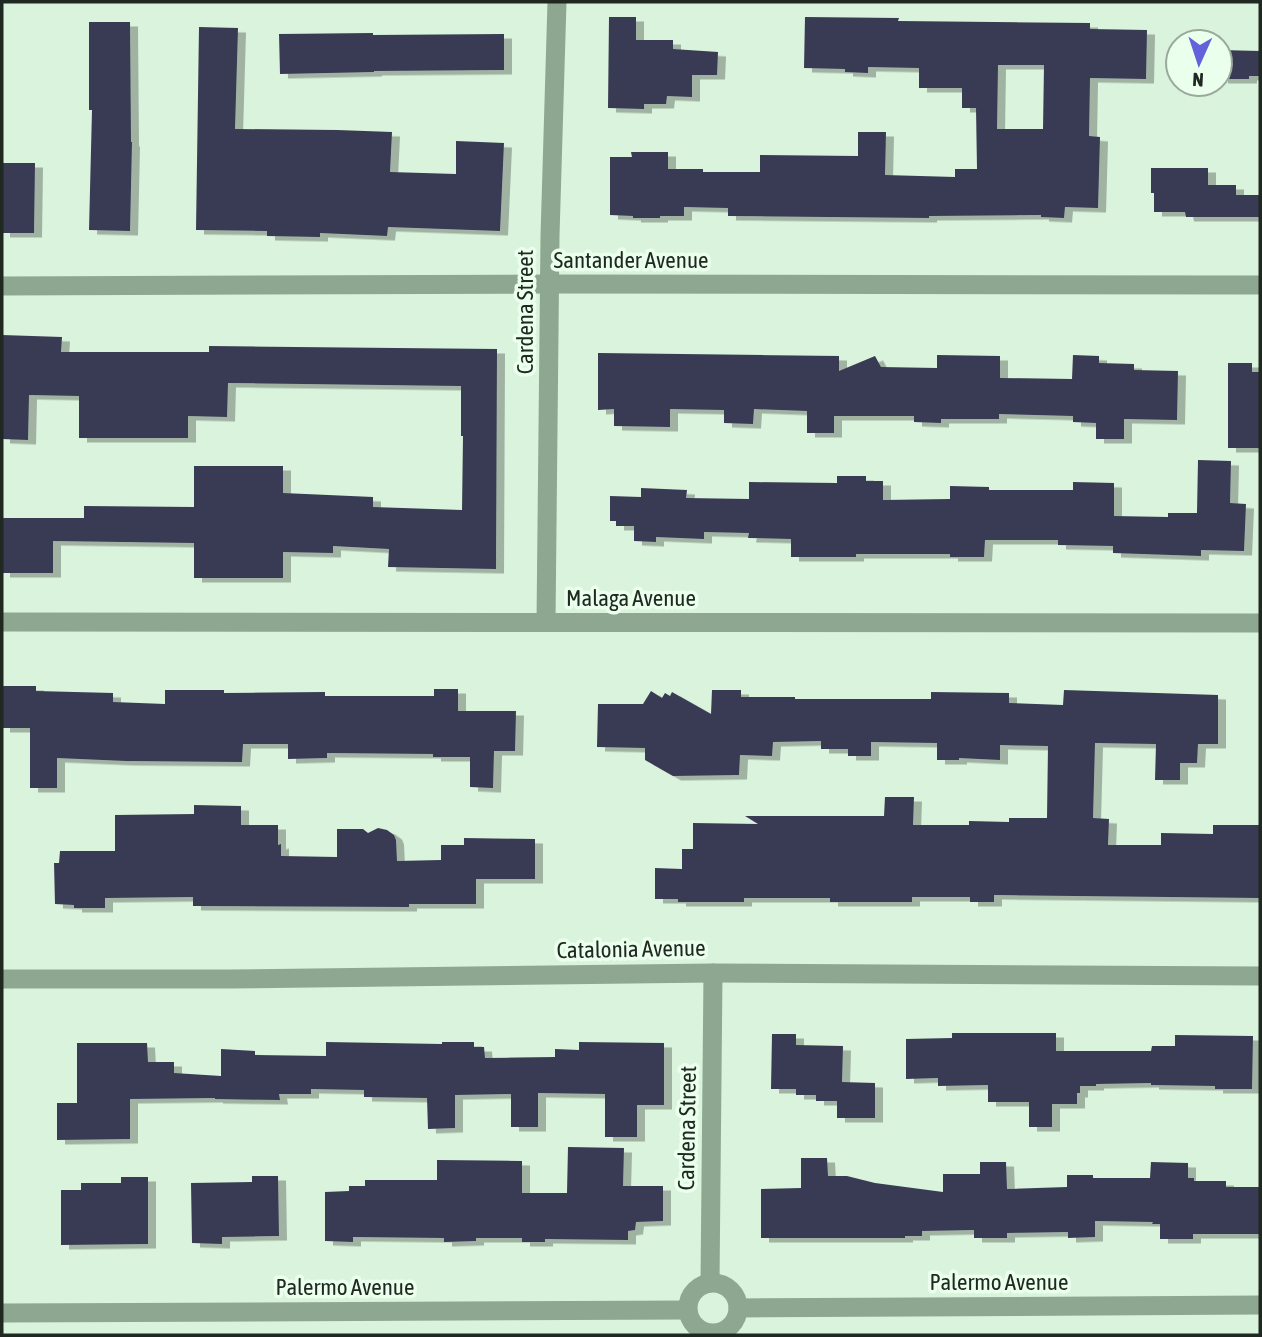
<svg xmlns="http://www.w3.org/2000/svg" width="1262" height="1337" font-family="'Asap Condensed',sans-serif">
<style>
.building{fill:#393b52;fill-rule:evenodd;filter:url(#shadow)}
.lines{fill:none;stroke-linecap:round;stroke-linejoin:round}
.minor{stroke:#8da791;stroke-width:19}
.labels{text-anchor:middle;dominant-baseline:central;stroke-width:7;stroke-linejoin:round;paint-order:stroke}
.street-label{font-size:23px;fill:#202921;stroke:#ebffed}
</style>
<defs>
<filter id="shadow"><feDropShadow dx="8" dy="4.5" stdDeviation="0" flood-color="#0004"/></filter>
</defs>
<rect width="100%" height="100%" fill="#daf3dd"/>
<g class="building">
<polygon points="609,17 636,17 636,40 673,40 673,49 718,52 717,75 692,75 692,97 667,96 666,104 644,104 644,109 608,108"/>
<path d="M 805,17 L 899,18 L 898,21 L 1090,23 L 1090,29 L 1147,30 L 1146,79 L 1090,78 L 1089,136 L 1100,137 L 1098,208 L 1065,207 L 1064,218 L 1041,217 L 1041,215 L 929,216 L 929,218 L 728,216 L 728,208 L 684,207 L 684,216 L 660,216 L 660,218 L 633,218 L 633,216 L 610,215 L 610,157 L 632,157 L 631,152 L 668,152 L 668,169 L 703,169 L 703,172 L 760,172 L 760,155 L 858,156 L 858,132 L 886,132 L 885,175 L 955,177 L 955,169 L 977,169 L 976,108 L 962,108 L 962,88 L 919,88 L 919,68 L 868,67 L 868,73 L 845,72 L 845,69 L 804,68 ZM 998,65 L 1044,65 L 1043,129 L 997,129 Z"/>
<polygon points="89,22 130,22 131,142 132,142 130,231 89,230 92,110 89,110"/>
<polygon points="199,27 238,28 235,129 337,130 392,132 390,172 456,174 456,141 504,143 500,231 388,227 387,236 320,233 320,237 267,236 267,231 196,230"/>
<polygon points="373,33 373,35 504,34 504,70 374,71 374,72 280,74 279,34"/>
<polygon points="1220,50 1260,51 1260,76 1249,76 1249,79 1220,79"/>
<polygon points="2,163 35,163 34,233 2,233"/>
<polygon points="1151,168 1208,168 1208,185 1236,185 1236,195 1260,195 1260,217 1186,217 1185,212 1154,212 1154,193 1151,193"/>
<polygon points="2,335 62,337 61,352 209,352 209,346 497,349 496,569 388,567 389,549 333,546 333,553 283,552 283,578 194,578 194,543 53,541 53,573 2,573 2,518 84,518 84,506 194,507 194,466 283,466 283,493 373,497 373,507 462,510 463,436 461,436 461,386 228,383 227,417 188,416 188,438 79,438 79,396 29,395 28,440 2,439"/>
<polygon points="598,353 839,356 839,371 875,356 881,367 937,368 937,355 1000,356 1000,378 1072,379 1073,355 1099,356 1099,363 1134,364 1134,370 1178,371 1177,420 1124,419 1124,439 1096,439 1096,423 1073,422 1073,416 999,414 999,419 941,419 941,423 914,422 914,416 834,416 834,433 807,433 807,411 754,409 753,424 724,423 724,410 670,409 670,427 614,426 614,409 598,410"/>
<polygon points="1228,363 1252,363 1252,372 1260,372 1259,448 1228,448"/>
<polygon points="1198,460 1231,461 1230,503 1246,504 1244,551 1201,550 1201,556 1113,553 1113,546 1058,545 1058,540 985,540 984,557 950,557 950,554 856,554 856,557 791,557 791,539 748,538 749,533 704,532 704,539 656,537 656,542 634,541 634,526 616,526 616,521 610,521 610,496 641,497 641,488 687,490 686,498 749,499 749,482 837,483 837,476 866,476 866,481 883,481 883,500 950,499 950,486 989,487 989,490 1073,490 1073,482 1114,483 1114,516 1168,517 1168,513 1197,513"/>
<polygon points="2,686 36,686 36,691 113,693 113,702 165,704 165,690 224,690 224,693 325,692 325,696 434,696 434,689 458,689 458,711 516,711 515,751 494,751 493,788 470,787 470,757 433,757 433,754 327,753 327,758 288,759 288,744 243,744 242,762 126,761 57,758 57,788 30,788 30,728 2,728"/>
<polygon points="712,690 741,690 741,697 795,697 795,699 931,699 931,692 1009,693 1009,703 1063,705 1064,690 1218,695 1218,744 1198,744 1197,763 1180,763 1180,780 1155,780 1156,744 1095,743 1093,818 1109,819 1108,845 1161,845 1161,833 1213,834 1213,825 1260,825 1260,898 994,895 994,902 970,902 970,897 912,897 912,902 830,902 830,898 744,898 744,902 678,902 678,899 655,899 655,868 682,869 682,849 693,849 693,823 758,824 745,816 884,816 885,797 914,797 913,825 969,825 969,821 1009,822 1009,818 1047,818 1048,746 1000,745 1000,760 959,758 959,760 937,760 937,743 871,742 871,756 848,756 848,749 821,749 821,741 773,742 772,756 740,755 739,775 673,776 645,760 645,748 597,747 598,704 643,704 651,691 662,698 665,693 670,696 672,692 711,714"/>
<polygon points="194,805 241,806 241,825 278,825 278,845 281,844 281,856 337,857 337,829 363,829 368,833 378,828 387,830 394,835 396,840 397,861 441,860 441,845 464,845 464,838 535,839 535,879 476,879 476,904 409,904 409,907 193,906 193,897 105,898 105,908 74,908 74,905 55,904 54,863 59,863 60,851 115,851 115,815 194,814"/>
<polygon points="952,1033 1056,1033 1056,1051 1151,1051 1152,1046 1175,1046 1175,1035 1253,1036 1252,1089 1215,1089 1215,1086 1151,1085 1151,1083 1096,1084 1096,1086 1080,1086 1080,1093 1077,1093 1077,1104 1052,1104 1052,1127 1029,1127 1029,1102 988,1102 988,1085 938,1086 938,1078 906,1079 906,1039 952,1038"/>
<polygon points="772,1034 796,1034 796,1045 843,1046 842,1082 875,1083 875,1118 837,1118 837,1101 816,1101 816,1095 796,1095 796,1089 771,1089"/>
<polygon points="326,1042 442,1044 442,1042 474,1042 474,1047 484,1047 485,1058 555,1057 555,1049 579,1050 579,1042 664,1043 664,1105 637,1105 637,1137 605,1137 605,1094 538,1093 538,1127 511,1127 511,1094 455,1095 455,1128 428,1129 427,1098 364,1097 364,1090 311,1089 311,1094 279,1094 280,1100 215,1099 215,1098 130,1099 130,1139 57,1140 57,1103 77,1103 77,1043 147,1043 148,1062 174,1062 174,1073 221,1076 221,1049 255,1051 255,1055 326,1056"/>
<polygon points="568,1147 624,1148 623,1186 663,1186 663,1221 636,1222 635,1230 628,1231 628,1240 545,1239 545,1242 522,1242 522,1238 476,1238 476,1241 444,1242 444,1238 353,1237 353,1242 325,1241 325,1192 349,1191 349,1186 365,1186 365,1180 437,1180 437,1160 522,1161 522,1193 567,1193"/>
<polygon points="801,1158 827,1158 828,1176 847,1176 875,1183 943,1192 943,1174 980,1174 980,1162 1006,1162 1007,1189 1067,1187 1067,1175 1093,1175 1093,1178 1150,1178 1151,1162 1188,1163 1188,1178 1194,1178 1194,1181 1226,1181 1226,1187 1260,1187 1260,1234 1193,1234 1193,1239 1160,1239 1160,1224 1152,1224 1153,1222 1095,1221 1095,1237 1068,1238 1068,1232 1007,1233 1007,1238 974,1238 974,1230 922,1231 922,1236 905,1236 905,1238 761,1238 761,1189 801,1188"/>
<polygon points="252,1176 278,1176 279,1236 222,1237 222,1244 192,1243 191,1183 252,1182"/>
<polygon points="121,1177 148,1177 148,1244 61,1245 61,1190 81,1190 81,1183 121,1183"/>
</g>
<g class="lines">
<g class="minor">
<polyline points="2,286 550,284 1260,285"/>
<polyline points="2,622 1260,623"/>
<polyline points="546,622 550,236 557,2"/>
<polyline points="2,979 231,979 713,973 1260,976"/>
<polyline points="710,1283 713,973"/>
<circle cx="713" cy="1308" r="25"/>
<polyline points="738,1308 1260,1305"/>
<polyline points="2,1313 688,1310"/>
</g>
</g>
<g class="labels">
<g class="street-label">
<text x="631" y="260">Santander Avenue</text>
<text transform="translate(525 312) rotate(-90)">Cardena Street</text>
<text x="631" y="598">Malaga Avenue</text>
<text transform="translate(631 949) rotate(-1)">Catalonia Avenue</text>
<text transform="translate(687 1128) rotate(-89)">Cardena Street</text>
<text x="999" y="1282">Palermo Avenue</text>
<text x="345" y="1287">Palermo Avenue</text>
</g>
</g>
<rect width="1262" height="1337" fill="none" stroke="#202921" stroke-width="7"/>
<g transform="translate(1199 63) rotate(183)"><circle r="33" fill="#ebffed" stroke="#9aa99b" stroke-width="2"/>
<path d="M0-5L12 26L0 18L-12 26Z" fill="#6461db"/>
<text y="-10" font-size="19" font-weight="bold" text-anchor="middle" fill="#202921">N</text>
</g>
</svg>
